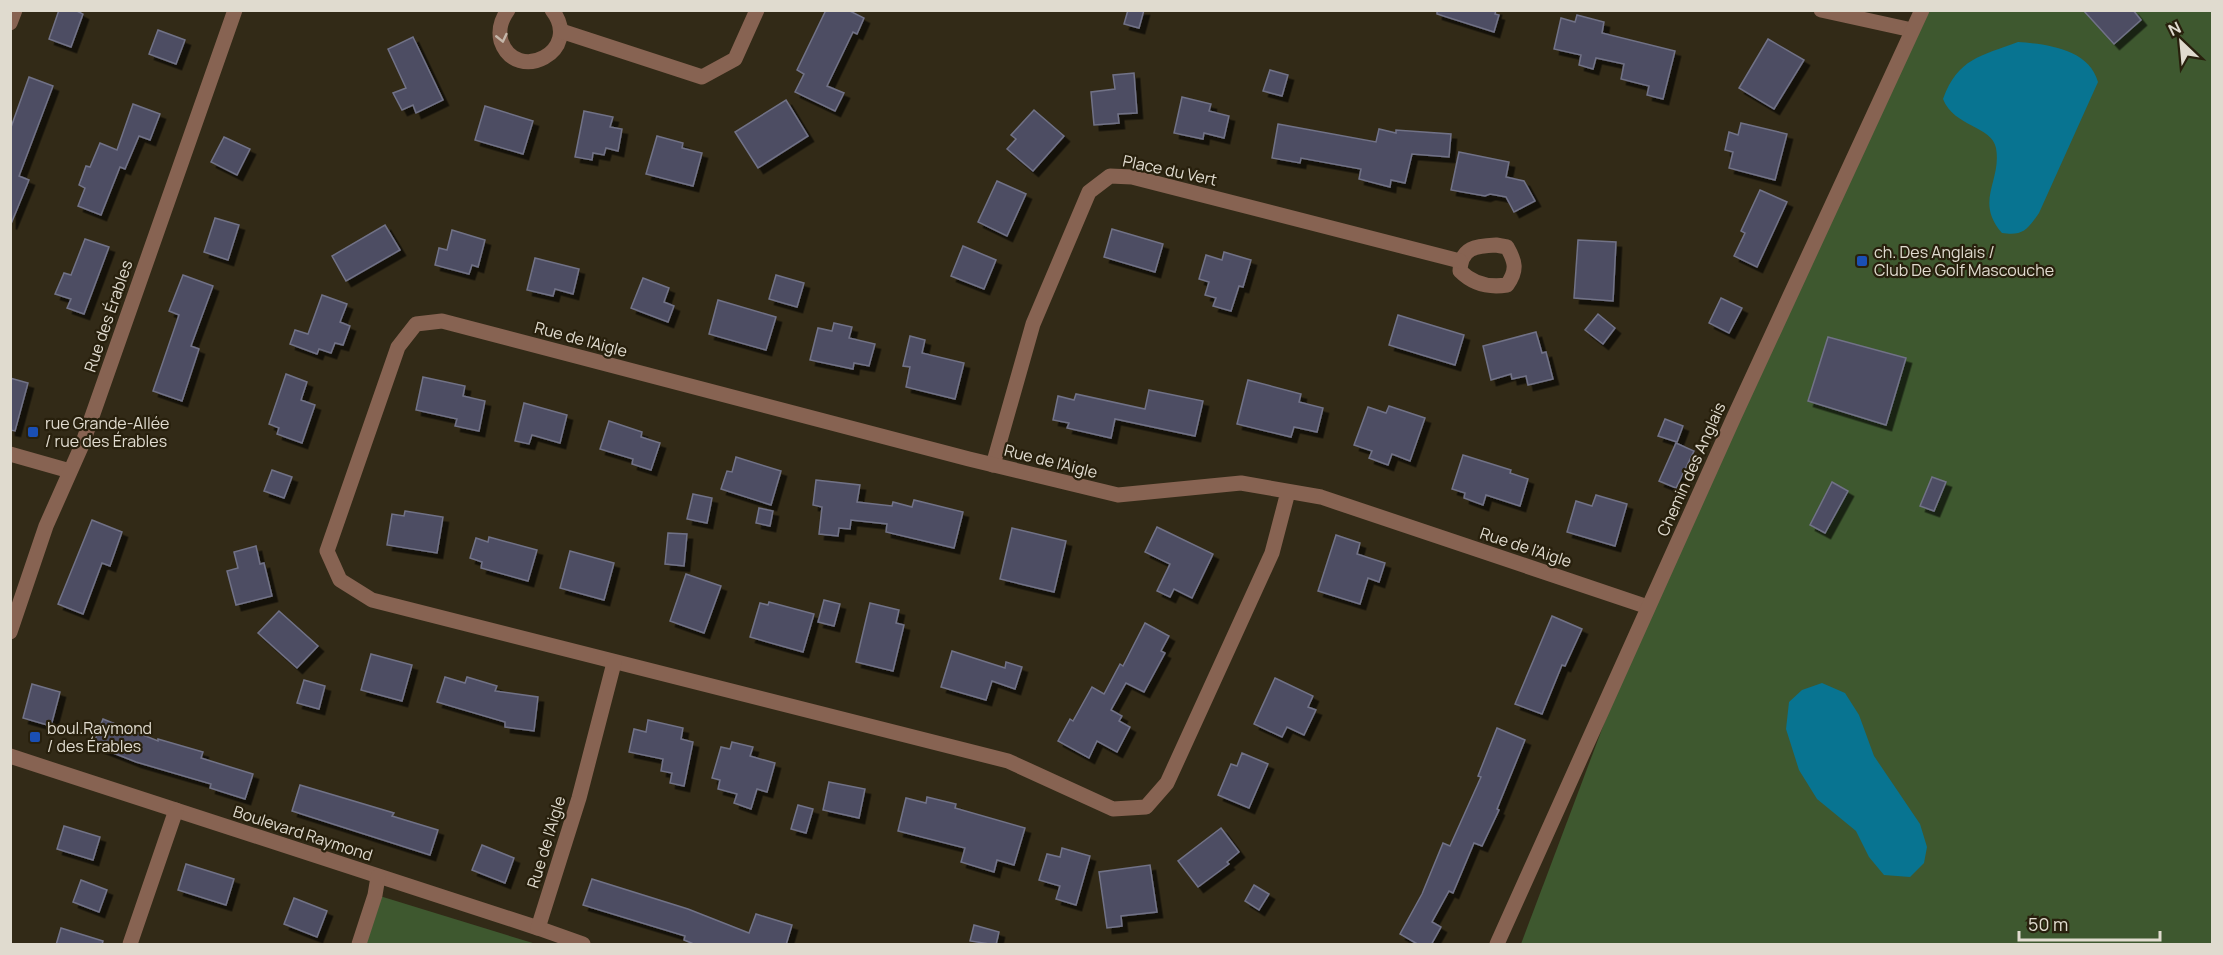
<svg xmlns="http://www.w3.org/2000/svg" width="2223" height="955" font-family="Manrope,sans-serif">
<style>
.green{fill:#3e582f}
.water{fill:#087491}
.building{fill:#4e4e63;stroke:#717287;stroke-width:1.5;filter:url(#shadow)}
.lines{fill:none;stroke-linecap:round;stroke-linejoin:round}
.minor{stroke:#876352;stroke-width:15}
.oneway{stroke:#c5b7aa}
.transit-dot{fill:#1a4fb4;stroke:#28200d;stroke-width:2}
.labels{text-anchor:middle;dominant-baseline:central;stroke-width:4.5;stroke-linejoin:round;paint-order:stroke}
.street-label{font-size:16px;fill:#e0dbcf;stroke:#28200d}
.poi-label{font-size:16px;fill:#e0dbcf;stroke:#28200d;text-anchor:start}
</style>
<defs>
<filter id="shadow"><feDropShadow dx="5.5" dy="5.5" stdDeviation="0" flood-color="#0009"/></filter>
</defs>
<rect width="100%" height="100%" fill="#322a17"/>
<g class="green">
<polygon points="1918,11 2212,11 2212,944 1521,944 1648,607"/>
<polygon points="370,893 536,944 361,944"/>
</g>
<g class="water">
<path d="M 2018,42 C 2047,44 2089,49 2098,82 L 2039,213 C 2027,230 2023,236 2002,233 C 1974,201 2002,181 1996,148 C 1992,126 1954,127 1943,99 C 1958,58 1981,56 2018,42 Z"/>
<polygon points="1822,683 1845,693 1859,715 1874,756 1920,824 1927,847 1924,863 1910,877 1884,875 1869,857 1856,831 1817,799 1799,770 1786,729 1789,702 1802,690"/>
</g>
<g class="building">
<polygon points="59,10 75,10 83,14 71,47 49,39"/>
<polygon points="826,10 848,10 864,18 857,34 853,32 827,86 844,93 835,111 795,92 804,74 797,70"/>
<polygon points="1128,10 1144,10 1139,28 1124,24"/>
<polygon points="1437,10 1496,10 1495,14 1499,15 1494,32 1437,14"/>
<polygon points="2083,10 2133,10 2141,20 2114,44"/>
<polygon points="1577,15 1604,22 1602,33 1675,51 1663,99 1647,95 1649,86 1621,79 1624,64 1596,58 1593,69 1579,65 1581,55 1554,49 1561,18 1575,22"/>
<polygon points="158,30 185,40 176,64 149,54"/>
<polygon points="413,37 443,100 416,113 413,105 402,110 393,93 406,88 388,49"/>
<polygon points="1768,39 1804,60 1774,109 1739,88"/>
<polygon points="1270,70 1288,75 1282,96 1263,91"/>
<polygon points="1134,73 1137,113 1118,114 1119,123 1094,125 1091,92 1115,89 1113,75"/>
<polygon points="29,77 53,86 19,176 29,180 11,224 10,130"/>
<polygon points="1182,97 1211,104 1209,111 1229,116 1224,138 1204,133 1203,139 1174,133"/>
<polygon points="786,100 808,136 758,168 735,132"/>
<polygon points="133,104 160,114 150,140 139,136 125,169 120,167 101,215 78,206 85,188 79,185 86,166 90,167 100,143 117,150"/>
<polygon points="485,106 533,121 523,154 475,140"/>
<polygon points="1034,110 1064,136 1033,171 1007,149 1016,139 1011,135"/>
<polygon points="584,111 613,117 610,127 622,129 618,151 606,148 604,155 593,153 592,160 575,157"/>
<polygon points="1741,123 1787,134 1775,180 1729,168 1733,152 1725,150 1729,132 1738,135"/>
<polygon points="1278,124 1376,142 1379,129 1396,133 1396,130 1451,134 1449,157 1412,154 1405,183 1391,180 1390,187 1359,179 1361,169 1301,158 1300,163 1272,158"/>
<polygon points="657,136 683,143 682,148 702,153 693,186 646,174"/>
<polygon points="224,137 250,149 237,175 211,162"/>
<polygon points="1459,152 1509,162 1506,177 1524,181 1535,201 1514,212 1506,197 1490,194 1485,196 1451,190"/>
<polygon points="997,181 1026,194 1007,236 978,222"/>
<polygon points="1760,190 1787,202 1757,267 1734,256 1745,233 1741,231"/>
<polygon points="215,218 239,225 228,260 204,252"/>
<polygon points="385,225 400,250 346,281 332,256"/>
<polygon points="1112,229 1163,244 1155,272 1104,257"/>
<polygon points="452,230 485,240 478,267 472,265 469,274 435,265 439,248 447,250"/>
<polygon points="85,239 109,247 84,314 67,308 71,299 55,294 64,273 71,275"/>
<polygon points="1578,240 1616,242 1613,301 1574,298"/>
<polygon points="963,246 996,260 984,289 951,276"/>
<polygon points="1224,252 1251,260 1243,287 1239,286 1231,311 1213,306 1216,298 1205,295 1209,282 1199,279 1206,255 1222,260"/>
<polygon points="535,258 579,269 573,294 555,289 553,296 527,290"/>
<polygon points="183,275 213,286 191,346 199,349 182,401 153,391 179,315 169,311"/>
<polygon points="776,275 804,283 797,307 769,299"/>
<polygon points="643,278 669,288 664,302 674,306 668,322 631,308"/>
<polygon points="322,295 347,304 340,322 350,326 343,345 335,343 331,353 319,349 317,354 290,344 295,330 308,334"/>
<polygon points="1721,298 1742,308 1729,333 1709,323"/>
<polygon points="718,300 776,317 766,350 709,334"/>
<polygon points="1598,314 1615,328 1603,344 1585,330"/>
<polygon points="1398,315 1464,335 1455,365 1389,345"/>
<polygon points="834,323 852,327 849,338 875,344 869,366 854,363 853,369 810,360 818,328 832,331"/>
<polygon points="1536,332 1542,353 1546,352 1553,379 1528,385 1526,376 1512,379 1511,374 1491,380 1483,346"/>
<polygon points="910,336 925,340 922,353 964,363 955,399 906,387 910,367 903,366"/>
<polygon points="1828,337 1906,358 1886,425 1808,401"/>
<polygon points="286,374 307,382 301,400 315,405 302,443 277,434 279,428 269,424"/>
<polygon points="423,377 465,386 463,396 485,401 479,431 455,426 457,419 416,410"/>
<polygon points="10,378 28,383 15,431 10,430"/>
<polygon points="1248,380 1301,394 1299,402 1323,408 1317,432 1294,427 1291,437 1237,424"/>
<polygon points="1149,390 1203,401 1195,436 1115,419 1111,438 1067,428 1069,423 1053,420 1058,396 1074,400 1076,394 1145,409"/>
<polygon points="524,403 567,415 560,443 532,435 529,444 515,441"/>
<polygon points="1389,406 1425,418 1410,461 1392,454 1388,465 1369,458 1372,451 1354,445 1368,407 1386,413"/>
<polygon points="1665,419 1683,426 1677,442 1658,436"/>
<polygon points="609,421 642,432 641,437 660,443 651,470 632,464 633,459 600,449"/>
<polygon points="1676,443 1694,451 1676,488 1659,481"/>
<polygon points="1463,455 1511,470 1510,473 1528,479 1520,506 1486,495 1483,505 1464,498 1465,493 1452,489"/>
<polygon points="736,457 781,471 771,505 721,489 727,471 732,472"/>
<polygon points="272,470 292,477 284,498 264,491"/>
<polygon points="1932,477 1946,482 1934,511 1920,506"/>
<polygon points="816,480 860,485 857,502 892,506 893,502 912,507 914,500 963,512 954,548 886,532 887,524 851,520 850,529 839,528 838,536 819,534 822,507 813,505"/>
<polygon points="1832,482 1848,491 1825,533 1810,525"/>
<polygon points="693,494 712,498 707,523 687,519"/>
<polygon points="1596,495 1627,504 1615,546 1567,532 1576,501 1592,506"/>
<polygon points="759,508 773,511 770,526 756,523"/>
<polygon points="405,511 443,517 437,553 387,545 392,514 404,516"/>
<polygon points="92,520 122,532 110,566 102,563 83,614 58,604"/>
<polygon points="1157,527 1213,554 1192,598 1174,589 1170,597 1157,591 1170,564 1145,552"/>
<polygon points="1012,528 1066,541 1054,592 1000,579"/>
<polygon points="668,533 687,534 684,566 665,564"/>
<polygon points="1336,535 1360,543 1357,554 1385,563 1379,582 1368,578 1360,604 1318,591"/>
<polygon points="489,537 537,550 528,581 481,568 482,562 470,558 476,538 488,542"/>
<polygon points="256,546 260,564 264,563 272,596 236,605 227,571 238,568 234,552"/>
<polygon points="570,551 614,563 604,600 560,588"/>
<polygon points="686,574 721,586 704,633 670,621"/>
<polygon points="824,600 840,604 834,626 818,622"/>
<polygon points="769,602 814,614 803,652 750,637 760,603 768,605"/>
<polygon points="870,603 899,610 896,623 904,625 893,671 856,662"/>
<polygon points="279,611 318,646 297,668 258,633"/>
<polygon points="1552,616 1582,629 1565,666 1562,665 1542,714 1515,704"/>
<polygon points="1145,623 1169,636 1161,651 1165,653 1144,692 1126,683 1111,710 1122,716 1119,721 1130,727 1117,752 1097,741 1089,758 1058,741 1070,719 1073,721 1092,687 1104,694 1120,664 1123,666"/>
<polygon points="952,651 1005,668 1006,662 1022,667 1015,689 992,681 986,700 941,687"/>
<polygon points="371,654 412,665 402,701 361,690"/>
<polygon points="445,677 465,683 467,677 497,686 495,691 538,697 534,731 505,727 505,722 437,702"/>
<polygon points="1275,678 1313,696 1308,707 1316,710 1304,735 1287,727 1282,737 1254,724"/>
<polygon points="304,680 325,686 319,709 297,703"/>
<polygon points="32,684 60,692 51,726 23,718"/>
<polygon points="103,719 158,741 158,739 203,752 201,758 253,774 245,799 210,788 211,784 136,762 93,745"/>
<polygon points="648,720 683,728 681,739 693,742 684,786 670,783 672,773 661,771 663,759 629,752 634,729 646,732"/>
<polygon points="1497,728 1525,740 1497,809 1499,810 1482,846 1474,843 1453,893 1449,891 1432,922 1441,927 1431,945 1419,945 1400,934 1422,894 1443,843 1450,846 1481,777 1478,776"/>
<polygon points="732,742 753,747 750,756 775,763 767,792 757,789 751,809 734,803 737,794 718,789 720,780 712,778 721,747 730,749"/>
<polygon points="1242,753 1268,764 1249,808 1218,795 1231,764 1237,766"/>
<polygon points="829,782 865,789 859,818 823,810"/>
<polygon points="300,785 394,813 392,816 438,830 430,855 292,811"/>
<polygon points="927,797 956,804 955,808 1025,828 1014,865 997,860 994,872 961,862 965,848 898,831 906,798 926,803"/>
<polygon points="798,805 813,809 806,833 791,829"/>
<polygon points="64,826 100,837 93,860 57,849"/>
<polygon points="1221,828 1239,852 1227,862 1229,864 1198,887 1178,861"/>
<polygon points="482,845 514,858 505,883 472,870"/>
<polygon points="1062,848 1090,856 1076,905 1056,899 1060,886 1039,880 1047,854 1060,857"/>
<polygon points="186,864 234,879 226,905 178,890"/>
<polygon points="1150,865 1157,912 1121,916 1122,926 1107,928 1099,872"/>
<polygon points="592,879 688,909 749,933 756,914 792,925 786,945 696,945 684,940 685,936 583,905"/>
<polygon points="81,880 107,890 99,912 73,902"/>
<polygon points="1254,885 1269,894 1259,910 1245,901"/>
<polygon points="294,898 327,911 317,937 284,924"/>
<polygon points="974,925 999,932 996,945 970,941"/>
<polygon points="61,928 103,941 102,945 56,945"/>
</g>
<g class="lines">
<g class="minor">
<path d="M 508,10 C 501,20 498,29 501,41 C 516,85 584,51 552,10"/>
<polyline points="1821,10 1912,30"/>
<polyline points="10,23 15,10"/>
<polyline points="561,31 702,77 735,59 757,10"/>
<path d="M 1496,245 L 1507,247 C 1515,261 1518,270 1507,285 C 1488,288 1473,284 1460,271 C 1461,247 1476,246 1496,245 Z"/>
<polyline points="10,454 70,471"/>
<polyline points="993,465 1033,324 1089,192 1110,176 1132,177 1460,261"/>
<polyline points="1288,492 1272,553 1167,783 1146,807 1113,809 1008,761 372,600 340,580 327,551 398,347 416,324 442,321 969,459 1118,495 1241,483 1321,497 1648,607"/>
<polyline points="10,632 46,526 82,445 235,10"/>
<polyline points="10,756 538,928 583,944"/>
<polyline points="538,928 579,798 614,663"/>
<polyline points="130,944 176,810"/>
<polyline points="359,944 375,895 378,877"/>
<polyline points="1497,944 1734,417 1922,10"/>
</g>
</g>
<defs><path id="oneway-chevron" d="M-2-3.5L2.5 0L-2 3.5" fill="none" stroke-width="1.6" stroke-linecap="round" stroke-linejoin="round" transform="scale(1.5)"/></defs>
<use class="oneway" href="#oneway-chevron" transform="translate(502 38) rotate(77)"/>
<g class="transit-dot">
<rect x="1856" y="255" width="12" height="12" rx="3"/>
<rect x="27" y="426" width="12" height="12" rx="3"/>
<rect x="29" y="731" width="12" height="12" rx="3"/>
</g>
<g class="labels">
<g class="street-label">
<text transform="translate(1170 170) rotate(12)">Place du Vert</text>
<text transform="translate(108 316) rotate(-71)">Rue des Érables</text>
<text transform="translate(581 339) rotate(15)">Rue de l'Aigle</text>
<text transform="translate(1051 461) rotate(14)">Rue de l'Aigle</text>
<text transform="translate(1691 469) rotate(-66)">Chemin des Anglais</text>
<text transform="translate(1526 547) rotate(18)">Rue de l'Aigle</text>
<text transform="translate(303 833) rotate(18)">Boulevard Raymond</text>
<text transform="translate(546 842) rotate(-73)">Rue de l'Aigle</text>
</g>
<g class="poi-label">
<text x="1874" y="252">ch. Des Anglais /<tspan x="1874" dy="18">Club De Golf Mascouche</tspan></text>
<text x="45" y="423">rue Grande-Allée<tspan x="45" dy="18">/ rue des Érables</tspan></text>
<text x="47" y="728">boul.Raymond<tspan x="47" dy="18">/ des Érables</tspan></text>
</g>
</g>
<rect width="2223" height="955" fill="none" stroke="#e0dbcf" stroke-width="24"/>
<g transform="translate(2181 42) rotate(334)" stroke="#28200d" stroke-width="4.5" paint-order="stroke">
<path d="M0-4.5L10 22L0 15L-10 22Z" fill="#e0dbcf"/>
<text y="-9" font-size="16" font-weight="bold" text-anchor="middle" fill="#e0dbcf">N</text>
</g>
<path d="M2019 931v9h141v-9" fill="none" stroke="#e0dbcf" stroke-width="3"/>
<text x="2028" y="931" font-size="18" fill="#e0dbcf" stroke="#28200d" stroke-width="4.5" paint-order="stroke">50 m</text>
</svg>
